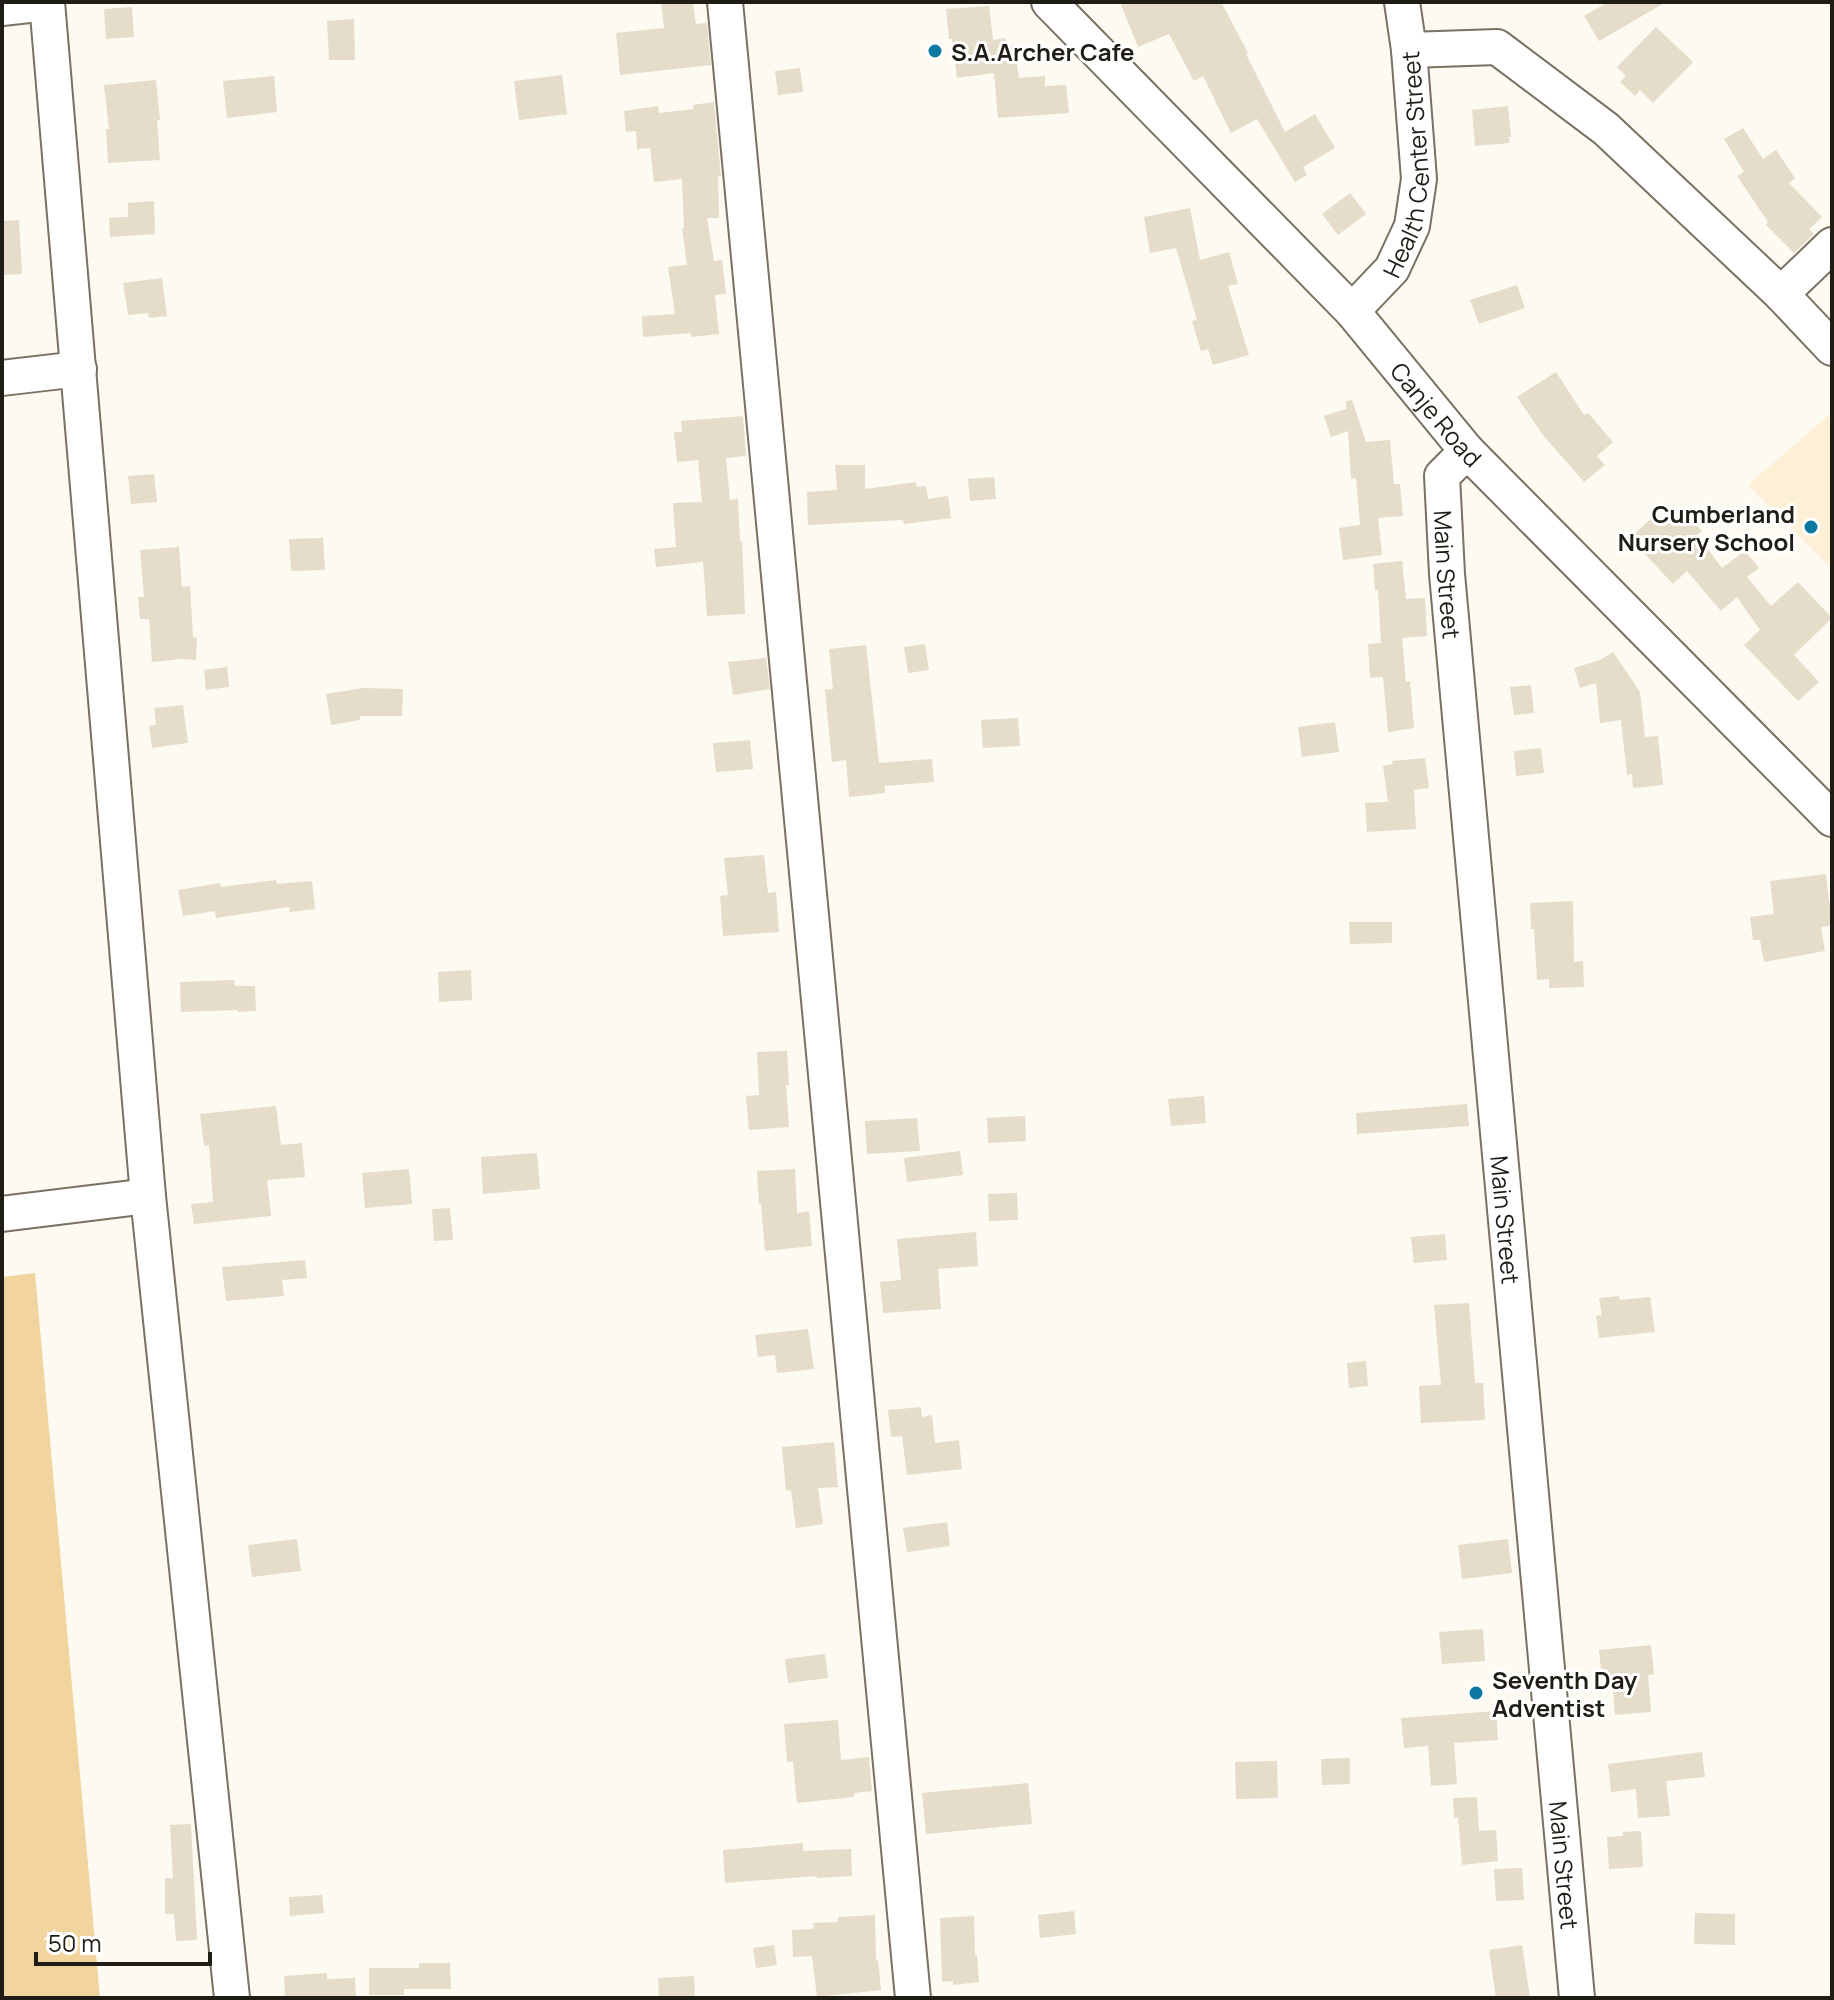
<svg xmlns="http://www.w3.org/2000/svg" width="1834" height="2000" font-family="Manrope,sans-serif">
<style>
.built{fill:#fdf0d6}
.green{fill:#f1d49e}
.building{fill:#e5dcca}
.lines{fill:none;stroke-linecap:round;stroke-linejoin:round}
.minor-casing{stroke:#797161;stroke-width:38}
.minor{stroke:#fff;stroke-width:34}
.poi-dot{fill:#0c77a1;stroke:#fff;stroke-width:3}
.labels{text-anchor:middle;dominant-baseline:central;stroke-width:6;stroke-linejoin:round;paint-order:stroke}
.poi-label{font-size:24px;font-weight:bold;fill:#201d16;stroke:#fff;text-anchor:start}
.street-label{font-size:24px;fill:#201d16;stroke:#fff}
</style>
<rect width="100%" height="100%" fill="#fdfaf2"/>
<polygon class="built" points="1832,412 1832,569 1748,485"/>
<polygon class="green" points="35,1273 100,1998 2,1998 2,1277"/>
<g class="building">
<polygon points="661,2 693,2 696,24 707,23 711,65 620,75 616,33 664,28"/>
<polygon points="1120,2 1221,2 1248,53 1246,54 1285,132 1315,114 1335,148 1303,167 1307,175 1295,182 1257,119 1231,133 1203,76 1194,81 1169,34 1138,47"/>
<polygon points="1608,2 1666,2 1599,41 1584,16"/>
<polygon points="989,6 993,40 1006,38 1007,46 1014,45 1019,78 1045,76 1045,86 1066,85 1069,113 998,118 994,73 957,78 952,39 949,39 946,9"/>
<polygon points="132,7 134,37 106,39 104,9"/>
<polygon points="354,19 355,60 329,60 327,21"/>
<polygon points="1656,27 1693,62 1653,103 1640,90 1635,96 1620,82 1626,76 1617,67"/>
<polygon points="800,68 803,92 778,95 775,71"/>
<polygon points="562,75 567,114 519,120 514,81"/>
<polygon points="274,76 277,112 227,118 223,81"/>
<polygon points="156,80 160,120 157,120 160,160 108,163 106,129 109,129 104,85"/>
<polygon points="714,102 721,176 718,176 719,218 707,218 714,261 722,260 726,294 715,295 719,334 691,337 691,333 643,337 642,316 675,314 668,267 687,265 682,228 684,228 682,179 654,182 650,148 637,149 636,131 626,132 624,111 658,106 659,113 694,109 693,105"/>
<polygon points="1508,106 1511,137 1509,137 1510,143 1475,146 1472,110"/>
<polygon points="1743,128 1763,159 1776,150 1795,178 1789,183 1822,217 1809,229 1814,234 1794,253 1766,225 1768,222 1737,176 1744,172 1724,139"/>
<polygon points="1350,193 1366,214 1338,235 1322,214"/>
<polygon points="154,201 155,234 110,237 109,218 128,217 128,203"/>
<polygon points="1190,208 1200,260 1229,252 1238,284 1228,286 1249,355 1213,365 1208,349 1201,351 1192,321 1197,320 1176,248 1150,253 1144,217"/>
<polygon points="19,220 22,274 2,275 2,221"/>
<polygon points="162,278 167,316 149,318 148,313 128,315 123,283"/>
<polygon points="1517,285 1525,308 1479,324 1470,300"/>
<polygon points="1556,372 1584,415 1588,413 1613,442 1597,456 1605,465 1584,482 1543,435 1517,397"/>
<polygon points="1352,400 1366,442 1390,440 1394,484 1400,484 1403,516 1378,518 1382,555 1343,560 1339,528 1360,525 1356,478 1351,479 1348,431 1331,437 1324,416 1346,409 1346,401"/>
<polygon points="743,416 746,456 726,458 730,500 738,499 740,541 742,541 745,614 707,616 703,562 656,567 654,549 676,547 673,503 702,502 698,460 677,462 674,432 682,432 681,421"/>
<polygon points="835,465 865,465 865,489 916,482 917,487 926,486 928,499 948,496 951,518 904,524 903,520 808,525 807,492 837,490"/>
<polygon points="154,474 157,502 131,504 128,476"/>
<polygon points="994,477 996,499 970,501 968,479"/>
<polygon points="1680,508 1702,531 1697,535 1722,568 1745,551 1759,568 1747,577 1771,606 1798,582 1832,618 1794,655 1819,682 1798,701 1744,645 1760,630 1737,597 1721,611 1687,571 1673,584 1630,538 1656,514 1663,522"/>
<polygon points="323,538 325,570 291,571 289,539"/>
<polygon points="179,547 182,587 190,586 193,637 197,638 196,660 182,659 152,662 149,619 140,619 138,597 144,597 140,550"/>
<polygon points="1402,561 1406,599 1425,598 1427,636 1402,638 1406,682 1410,681 1414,728 1388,732 1383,677 1370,678 1368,644 1381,643 1378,590 1375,590 1373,564"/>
<polygon points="925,644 929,670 908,673 904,647"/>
<polygon points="866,645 879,763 932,759 934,782 885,786 885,793 849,797 846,760 832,762 825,690 833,689 829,649"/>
<polygon points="1613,652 1640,692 1645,737 1658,736 1663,785 1633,788 1632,774 1627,775 1621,720 1600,723 1596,683 1580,688 1574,668 1600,660"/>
<polygon points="766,658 770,689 733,695 728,662"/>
<polygon points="227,667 229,687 206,690 204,670"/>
<polygon points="1531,685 1534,713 1514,715 1510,687"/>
<polygon points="364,688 403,689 402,716 360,716 360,720 331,725 326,694"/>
<polygon points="183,705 188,743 152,748 149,726 156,725 154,708"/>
<polygon points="1018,718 1020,746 983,748 981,720"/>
<polygon points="1335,722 1339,752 1302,757 1298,727"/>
<polygon points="750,740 753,769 716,772 713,743"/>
<polygon points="1541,748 1544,773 1516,776 1514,751"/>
<polygon points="1425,758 1429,788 1414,790 1416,829 1367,832 1365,803 1388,802 1383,766 1393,764 1392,761"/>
<polygon points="764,855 768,893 776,892 779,932 723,936 720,896 728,895 724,858"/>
<polygon points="1826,874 1829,902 1832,902 1832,925 1821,927 1825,951 1764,962 1760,940 1753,940 1750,917 1774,914 1770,881"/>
<polygon points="276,880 277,884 312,881 315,909 290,912 289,907 216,918 215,911 183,916 178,890 220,883 221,887"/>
<polygon points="1573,901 1574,962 1583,961 1584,987 1549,988 1549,979 1537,980 1534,929 1531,929 1530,903"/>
<polygon points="1349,922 1392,922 1392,943 1350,944"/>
<polygon points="471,970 472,1000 439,1002 438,972"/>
<polygon points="234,980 235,986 255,986 256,1011 238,1012 238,1010 181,1012 180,982"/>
<polygon points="787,1051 789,1085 786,1085 789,1127 749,1130 746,1096 759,1095 757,1052"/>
<polygon points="1204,1096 1206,1123 1171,1126 1168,1099"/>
<polygon points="1467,1104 1469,1126 1357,1134 1356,1113"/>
<polygon points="276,1106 281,1145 302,1143 305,1177 267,1180 271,1216 194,1224 191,1204 213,1202 209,1145 204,1146 200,1114"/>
<polygon points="1025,1116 1026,1141 988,1143 987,1118"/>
<polygon points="917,1118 920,1151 867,1154 865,1121"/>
<polygon points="960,1151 963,1175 907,1182 904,1158"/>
<polygon points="537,1153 540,1189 483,1194 481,1157"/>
<polygon points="409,1169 412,1204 365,1208 362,1173"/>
<polygon points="795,1169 797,1213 809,1211 812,1246 765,1251 761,1204 759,1204 757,1171"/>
<polygon points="1017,1193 1018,1220 989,1221 988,1194"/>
<polygon points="450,1208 453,1240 434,1241 432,1209"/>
<polygon points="976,1232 978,1266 938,1269 941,1309 883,1313 880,1282 901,1280 897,1239"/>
<polygon points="1445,1234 1447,1260 1414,1263 1411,1237"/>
<polygon points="305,1260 307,1278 282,1280 284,1296 226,1301 222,1267"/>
<polygon points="1619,1296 1620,1300 1650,1297 1655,1332 1599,1338 1596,1316 1602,1315 1599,1298"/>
<polygon points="1469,1303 1475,1383 1483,1383 1485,1420 1421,1423 1419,1386 1441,1385 1434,1305"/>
<polygon points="808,1329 814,1369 777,1373 775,1355 758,1357 755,1335"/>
<polygon points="1366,1361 1368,1386 1349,1388 1347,1363"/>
<polygon points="921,1407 922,1417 932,1415 935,1443 959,1440 962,1469 907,1475 902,1436 891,1437 888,1410"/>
<polygon points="834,1442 838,1487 818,1488 823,1524 796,1528 791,1490 786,1491 782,1447"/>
<polygon points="947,1522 950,1546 907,1552 903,1528"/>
<polygon points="297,1539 301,1571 252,1577 248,1545"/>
<polygon points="1508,1539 1512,1573 1462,1579 1458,1545"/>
<polygon points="1483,1629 1485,1661 1442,1664 1439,1632"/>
<polygon points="1651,1645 1654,1674 1648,1675 1651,1712 1615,1715 1612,1678 1602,1679 1599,1650"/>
<polygon points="825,1654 828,1678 788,1683 785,1659"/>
<polygon points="1496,1711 1498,1740 1454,1743 1457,1784 1431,1786 1428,1746 1404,1748 1401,1718"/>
<polygon points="838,1720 841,1760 869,1757 872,1791 854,1793 854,1797 797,1803 793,1762 787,1762 784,1724"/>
<polygon points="1702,1752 1705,1777 1666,1781 1670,1816 1638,1818 1636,1789 1611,1792 1608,1764"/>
<polygon points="1350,1758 1350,1784 1322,1785 1321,1759"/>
<polygon points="1277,1761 1278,1798 1236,1799 1235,1762"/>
<polygon points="1028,1783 1032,1824 926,1834 922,1793"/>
<polygon points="1477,1797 1479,1831 1496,1830 1498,1861 1462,1865 1458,1817 1454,1818 1453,1798"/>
<polygon points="191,1824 197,1940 176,1941 174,1914 165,1914 165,1878 173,1878 170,1825"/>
<polygon points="1641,1831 1643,1867 1609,1869 1607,1837 1623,1836 1623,1832"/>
<polygon points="803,1843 803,1851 851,1849 852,1876 817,1878 817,1876 725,1883 723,1850"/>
<polygon points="1522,1868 1524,1900 1496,1901 1494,1869"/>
<polygon points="322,1895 324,1913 290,1916 289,1897"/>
<polygon points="1074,1911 1076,1934 1040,1938 1038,1915"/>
<polygon points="1695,1913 1735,1914 1735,1945 1694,1944"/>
<polygon points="875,1915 876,1960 878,1960 881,1990 817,1997 812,1956 793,1957 792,1930 814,1929 813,1923 838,1922 838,1917"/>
<polygon points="974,1916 975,1955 977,1955 979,1982 953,1985 953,1981 942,1982 940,1918"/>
<polygon points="774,1945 777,1965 756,1968 753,1948"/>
<polygon points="1522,1945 1530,1998 1496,1998 1489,1950"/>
<polygon points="419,1963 450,1963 451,1989 404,1989 404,1995 369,1995 369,1968 419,1968"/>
<polygon points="327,1973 327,1979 355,1978 356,1998 285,1998 284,1976"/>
<polygon points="694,1976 695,1998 659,1998 658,1978"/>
</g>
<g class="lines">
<g class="minor-casing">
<g id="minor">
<polyline points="47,2 148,1196 232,1998"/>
<polyline points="725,2 913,1998"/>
<path id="s1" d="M 1049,2 L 1352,311 L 1467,451 L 1832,819"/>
<polyline points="2,8 47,3"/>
<polyline points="1409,50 1497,47 1606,129 1781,294 1832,348"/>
<polyline points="1781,294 1832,245"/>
<path id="s2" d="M 1352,311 L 1392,269 L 1412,226 L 1419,179 L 1409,50 L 1402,2"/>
<polyline points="2,378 79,369"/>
<path id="s3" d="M 1467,451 L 1442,476 L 1447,574 L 1577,1998"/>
<polyline points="2,1214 148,1196"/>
</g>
</g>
<use href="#minor" class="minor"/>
</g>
<g class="poi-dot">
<circle cx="935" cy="51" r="8"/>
<circle cx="1811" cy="527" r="8"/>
<circle cx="1476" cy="1693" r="8"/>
</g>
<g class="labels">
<g class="poi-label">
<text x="951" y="51">S.A.Archer Cafe</text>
<text x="1795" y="513" text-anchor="end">Cumberland<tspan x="1795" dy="28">Nursery School</tspan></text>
<text x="1492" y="1679">Seventh Day<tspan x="1492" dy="28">Adventist</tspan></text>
</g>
<g class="street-label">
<text stroke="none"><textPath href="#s2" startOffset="166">Health Center Street</textPath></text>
<text stroke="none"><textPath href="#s1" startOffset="566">Canje Road</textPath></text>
<text stroke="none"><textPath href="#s3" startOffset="134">Main Street</textPath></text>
<text stroke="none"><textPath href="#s3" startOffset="782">Main Street</textPath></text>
<text stroke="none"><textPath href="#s3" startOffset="1430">Main Street</textPath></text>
</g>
</g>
<rect width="1834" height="2000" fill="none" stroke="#201d16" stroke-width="8"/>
<path d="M36 1952v12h174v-12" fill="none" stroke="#201d16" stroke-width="4"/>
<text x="48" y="1952" font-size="24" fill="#201d16" stroke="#ffffff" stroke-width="6" paint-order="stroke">50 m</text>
</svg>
